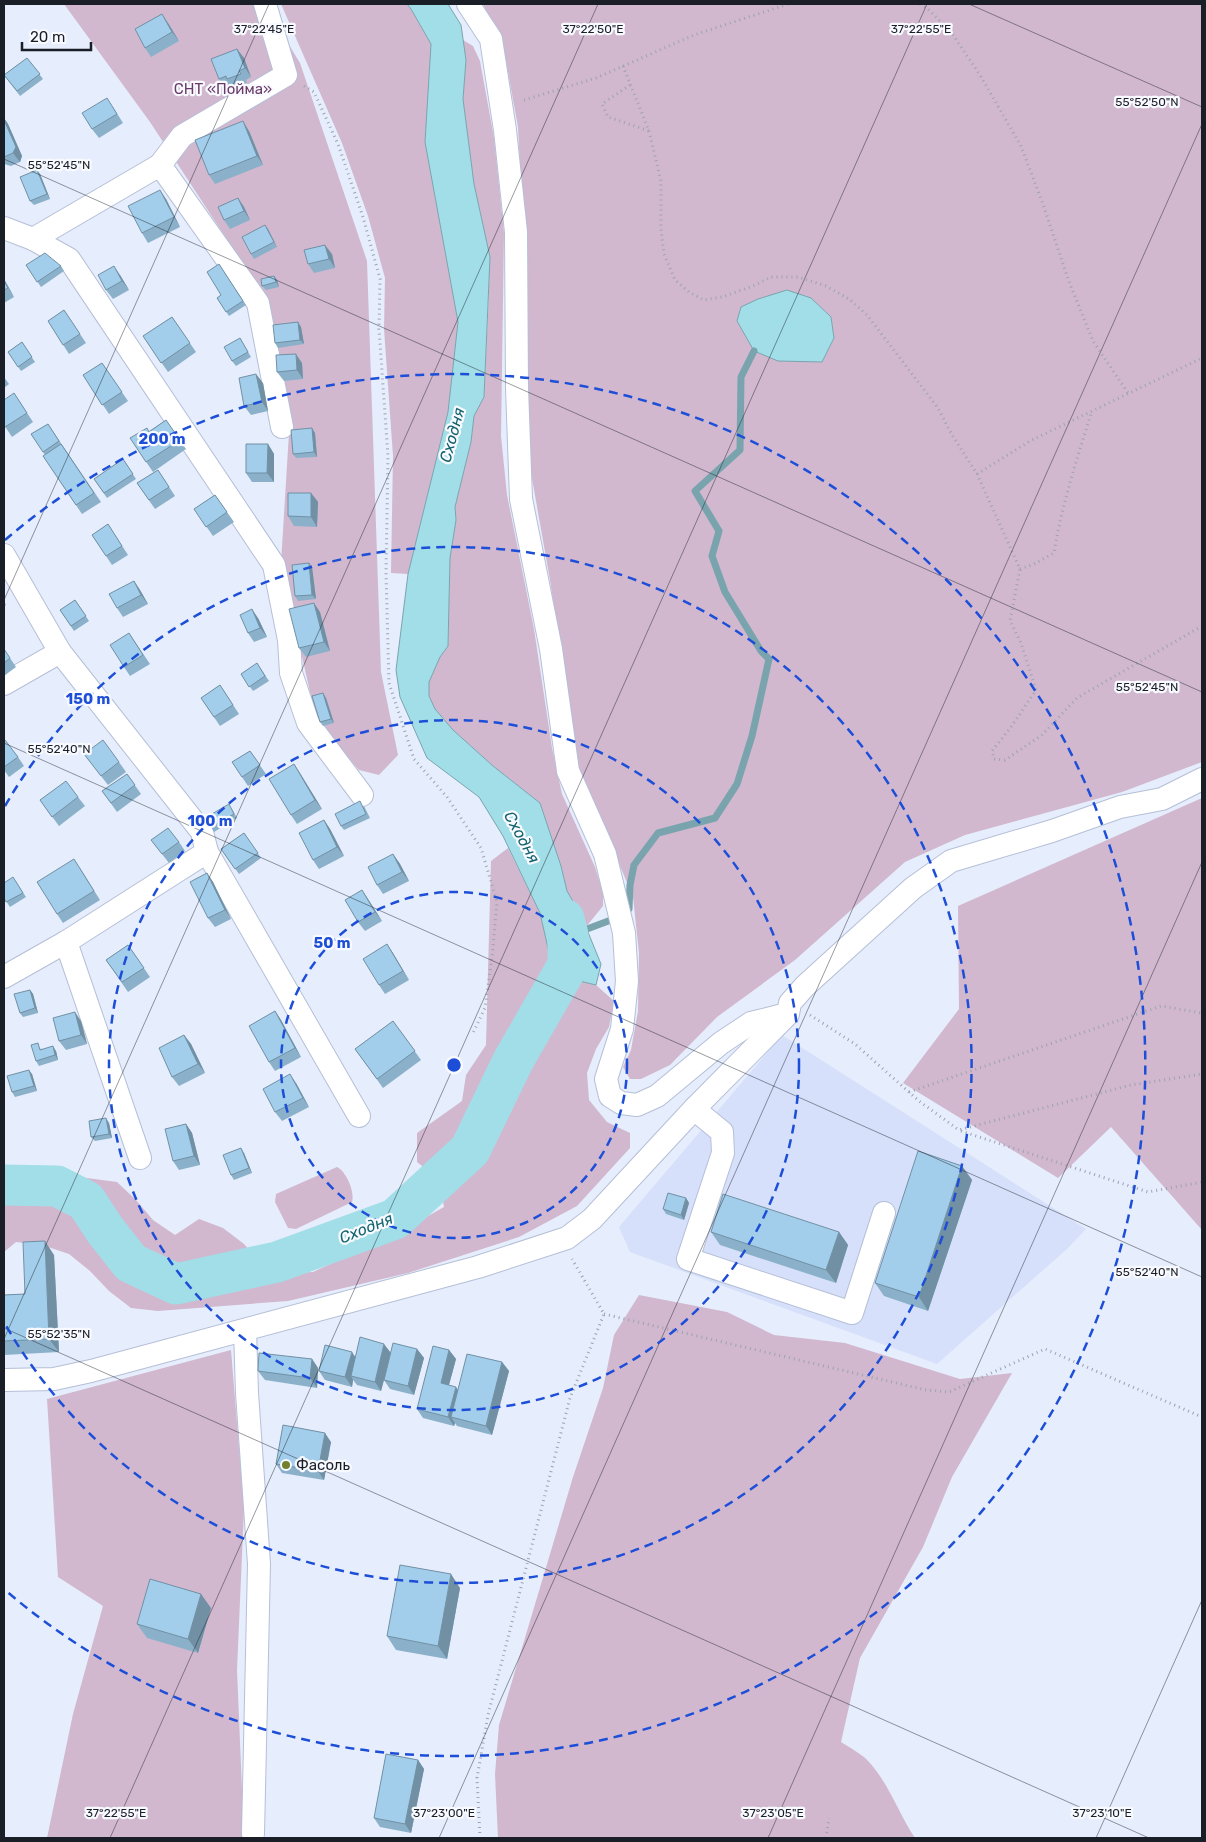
<svg xmlns="http://www.w3.org/2000/svg" width="1206" height="1842" font-family="Rubik,sans-serif">
<style>
.built{fill:#d6e0fa}
.green{fill:#d1b8cf;fill-rule:evenodd}
.water{fill:#a2dee8;stroke:#79a4ae}
.lines{fill:none;stroke-linecap:round;stroke-linejoin:round}
.stream{stroke:#79a4ae;stroke-width:7}
.river{stroke:#a2dee8;stroke-width:41}
.minor-casing{stroke:#b5bfd7;stroke-width:24}
.path{stroke:#9da3b0;stroke-width:3;stroke-dasharray:1 4;stroke-linecap:butt}
.minor{stroke:#fff;stroke-width:22}
.wall{fill:#8bb1ca}
.shaded-wall{fill:#7190a4}
.building{fill:#a2ceeb;stroke:#7190a4}
.ticks{fill:none;stroke:#1a1e27;stroke-width:1;stroke-opacity:0.45}
.ring{fill:none;stroke:#1d4ed8;stroke-width:2.5;stroke-dasharray:9 6}
.poi-dot{fill:#73812f;stroke:#f8faff;stroke-width:2}
.labels{text-anchor:middle;dominant-baseline:central;stroke-width:4.5;stroke-linejoin:round;paint-order:stroke}
.park-label{font-size:15px;fill:#6a3b68;stroke:#f8faff}
.poi-label{font-size:15px;fill:#1a1e27;stroke:#f8faff;text-anchor:start}
.water-label{font-size:16px;font-style:italic;fill:#12636d;stroke:#f8faff}
.ticks-label{font-size:12px;text-anchor:middle;fill:#1a1e27;stroke:#f8faff;stroke-width:4.5;stroke-linejoin:round;paint-order:stroke}
.centre{fill:#1d4ed8;stroke:#f8faff;stroke-width:2.5}
.ring-label{font-size:15px;text-anchor:middle;font-weight:bold;fill:#1d4ed8;stroke:#f8faff;stroke-width:4.5;stroke-linejoin:round;paint-order:stroke}
</style>
<rect width="100%" height="100%" fill="#e6edfc"/>
<polygon class="built" points="782,1035 1086,1229 1067,1249 937,1364 630,1252 619,1227"/>
<g class="green">
<polygon points="64,4 264,4 300,63 367,261 381,672 398,755 379,775 359,770 317,723 281,563 289,433 268,302 150,122"/>
<polygon points="281,4 407,4 411,9 431,44 425,142 458,322 448,412 408,574 391,573 393,456 384,329 385,278 368,216 342,143"/>
<path d="M 483,4 L 1202,4 L 1202,762 L 1122,792 L 965,835 L 905,862 L 795,960 L 717,1017 L 670,1065 L 641,1079 L 630,1079 L 623,1067 L 631,1050 L 638,1011 L 639,953 L 633,897 L 577,763 L 550,580 L 530,467 L 525,263 L 518,127 L 503,44 ZM 811,298 L 831,317 L 834,338 L 822,362 L 807,361 L 747,337 L 737,321 Z"/>
<polygon points="463,40 473,46 480,61 494,138 504,233 501,436 507,495 534,629 552,748 562,794 595,867 603,893 603,906 585,928 581,915 567,891 561,866 540,803 493,766 453,730 435,709 429,696 429,682 440,657 448,646 450,558 456,520 455,507 471,442 474,416 484,397 488,314 490,257 474,184 463,99 466,60"/>
<polygon points="1202,798 1202,1230 1111,1127 1058,1178 903,1083 959,1009 958,906"/>
<polygon points="508,848 540,913 550,957 567,978 596,985 614,1001 609,1027 596,1049 587,1073 589,1100 607,1122 630,1133 630,1148 577,1206 519,1237 408,1273 288,1301 158,1311 131,1308 109,1291 90,1271 69,1254 42,1245 16,1242 4,1252 4,1167 117,1182 136,1200 153,1220 175,1235 199,1219 223,1228 244,1244 261,1263 285,1273 313,1272 400,1232 444,1207 439,1179 417,1162 417,1133 462,1101 466,1075 486,1045 491,861"/>
<path d="M 337,1167 C 346,1171 355,1192 352,1202 L 296,1229 L 288,1228 L 275,1202 L 276,1194 Z"/>
<path d="M 639,1295 L 727,1312 L 774,1335 L 845,1343 L 960,1379 L 1012,1373 L 952,1477 L 923,1547 L 860,1658 L 841,1742 C 850,1748 862,1754 869,1762 C 889,1784 899,1814 915,1838 L 498,1838 L 495,1774 L 499,1725 L 573,1477 L 603,1388 L 614,1335 Z"/>
<polygon points="231,1350 244,1509 237,1670 244,1838 47,1838 73,1714 103,1606 58,1577 47,1399"/>
</g>
<g class="water">
<polygon points="407,4 448,4 461,25 466,60 463,99 474,184 490,257 484,397 474,416 471,442 455,507 456,520 450,558 448,646 440,657 429,682 429,696 435,709 453,730 493,766 540,803 561,866 567,891 581,915 601,964 596,985 567,978 550,957 540,913 503,836 479,797 427,758 400,697 396,670 408,574 448,412 458,322 425,142 431,44 411,9"/>
<polygon points="787,290 811,298 831,317 834,338 822,362 778,361 754,351 737,321 741,307 758,299"/>
</g>
<g class="lines">
<g class="stream">
<polyline points="625,911 629,909 630,885 634,865 658,833 715,818 737,784 752,736 769,659 761,651 725,592 712,556 719,531 695,491 740,450 741,377 754,351"/>
<polyline points="579,932 611,920"/>
</g>
<polyline class="river" points="4,1185 57,1186 86,1201 105,1230 131,1263 176,1284 277,1262 395,1219 470,1150 513,1061 568,965 568,935 564,919"/>
<g class="minor-casing">
<g id="minor">
<polyline points="468,4 491,39 505,130 516,232 517,388 521,499 551,649 568,771 605,854 624,933 627,981 622,1029 606,1079 610,1096 621,1103 637,1105 657,1096 721,1043 751,1023 787,1014"/>
<polyline points="160,165 182,136 286,75 265,4"/>
<polyline points="4,228 33,239 69,259 274,565 289,640 291,673 308,723 362,795"/>
<polyline points="33,239 160,165 258,303 282,427"/>
<polyline points="4,555 60,652 202,832 207,852 66,942 4,977"/>
<polyline points="4,684 60,652"/>
<polyline points="207,852 359,1116"/>
<polyline points="66,942 140,1158"/>
<polyline points="694,1109 722,1132 723,1153 688,1259 852,1313 884,1213"/>
<polyline points="245,1330 247,1393 259,1564 253,1834"/>
<polyline points="4,1380 54,1379 91,1371 478,1267 567,1238 592,1219 694,1109 788,1014 790,1003 805,986 913,888 951,861 1052,831 1120,807 1162,799 1202,779"/>
</g>
</g>
<g class="path">
<polyline points="920,4 928,9 951,32 980,75 1021,146 1044,207 1068,279 1093,341 1128,393"/>
<polyline points="623,66 649,131 661,181 661,229 664,254 675,280 689,292 704,300 722,297 753,286 771,277 798,277 826,286 849,299 867,315 938,408 952,435 977,474 1020,569 1010,621 1021,643 1036,690 1011,727 992,751 994,759 1005,760 1042,735 1077,698 1202,626"/>
<polyline points="630,85 602,104 608,117 649,131"/>
<polyline points="304,86 314,92 338,144 363,217 380,279 379,329 388,456 386,573 389,683 414,759 447,797 481,848 497,902 492,957 485,1008 472,1035"/>
<polyline points="524,100 596,78 694,35 788,4"/>
<polyline points="977,474 1030,441 1202,358"/>
<path d="M 1020,569 L 1032,565 L 1054,553 C 1062,504 1077,458 1092,411"/>
<polyline points="810,1015 855,1044 919,1101 959,1130 1131,1085 1202,1074"/>
<polyline points="909,1092 1161,1006 1202,1013"/>
<polyline points="961,1131 1148,1192 1202,1182"/>
<polyline points="604,1314 926,1390 949,1392 1045,1349 1202,1417"/>
<polyline points="480,1838 477,1778 488,1715 570,1398 604,1314 572,1259"/>
<polyline points="826,1838 829,1818"/>
</g>
<use href="#minor" class="minor"/>
</g>
<g class="wall">
<polygon points="168,23 179,41 151,57 145,48"/>
<polygon points="237,49 244,58 251,77 246,80 247,83 234,88 232,85 226,88 219,79"/>
<polygon points="27,58 43,79 20,96 4,75"/>
<polygon points="113,107 123,123 99,138 92,129"/>
<polygon points="4,118 8,124 22,156 20,162 11,166 4,164"/>
<polygon points="249,131 263,165 215,184 209,175"/>
<polygon points="40,174 50,199 34,205 30,201"/>
<polygon points="238,198 244,207 250,220 230,229 224,220"/>
<polygon points="166,199 180,227 148,243 142,233"/>
<polygon points="268,229 277,247 254,259 251,254"/>
<polygon points="332,254 335,268 314,273 308,264"/>
<polygon points="219,264 246,305 229,316 217,298 221,295"/>
<polygon points="26,265 61,266 64,271 41,287"/>
<polygon points="120,275 129,290 113,299 106,290"/>
<polygon points="274,276 277,280 279,287 266,290 262,286"/>
<polygon points="4,279 14,297 4,303"/>
<polygon points="64,310 86,343 69,354 48,321"/>
<polygon points="172,317 196,352 168,372 143,336"/>
<polygon points="298,322 301,327 304,344 278,348 275,343"/>
<polygon points="240,338 251,357 236,366 232,361"/>
<polygon points="22,342 35,362 21,371 8,352"/>
<polygon points="102,363 128,401 109,414 83,375"/>
<polygon points="302,363 303,379 284,381 277,372"/>
<polygon points="4,377 9,384 4,388"/>
<polygon points="263,383 268,411 251,415 244,406"/>
<polygon points="14,393 33,422 12,437 4,425"/>
<polygon points="166,420 186,449 153,472 130,438 149,431"/>
<polygon points="48,424 101,502 82,514 43,456 45,455 31,434"/>
<polygon points="312,428 315,433 317,457 296,458 293,454"/>
<polygon points="268,444 274,454 274,482 252,482 246,473"/>
<polygon points="123,459 136,479 107,498 94,479"/>
<polygon points="158,470 175,496 155,509 137,483"/>
<polygon points="311,493 318,502 317,527 294,526 288,516"/>
<polygon points="215,495 234,522 213,536 194,509"/>
<polygon points="108,524 128,555 112,565 92,535"/>
<polygon points="309,563 312,567 316,599 298,601 295,596"/>
<polygon points="134,581 140,590 148,604 123,617 117,608"/>
<polygon points="75,600 89,621 74,631 60,610"/>
<polygon points="4,601 6,605 4,607"/>
<polygon points="320,612 330,651 306,657 299,648"/>
<polygon points="258,618 267,637 254,642 248,633"/>
<polygon points="129,633 150,664 130,676 124,667"/>
<polygon points="4,649 16,667 4,676"/>
<polygon points="257,663 269,681 253,691 241,674"/>
<polygon points="220,685 239,714 220,726 201,698"/>
<polygon points="323,693 326,698 334,723 323,726 320,722"/>
<polygon points="4,741 18,757 24,766 9,777 4,770"/>
<polygon points="250,751 266,774 248,786 232,762"/>
<polygon points="84,754 119,762 126,772 108,785"/>
<polygon points="294,764 322,809 297,824 291,815"/>
<polygon points="127,774 141,794 117,812 102,791"/>
<polygon points="78,797 85,806 59,826 40,800"/>
<polygon points="364,806 370,818 344,830 341,826"/>
<polygon points="232,809 237,818 214,832 211,827"/>
<polygon points="324,820 330,829 344,856 319,869 313,860"/>
<polygon points="244,833 261,858 239,874 221,849"/>
<polygon points="151,840 179,842 185,851 169,863"/>
<polygon points="393,854 400,864 409,881 383,894 377,885"/>
<polygon points="80,868 100,900 63,923 57,914"/>
<polygon points="207,873 213,882 231,919 215,927 208,918"/>
<polygon points="16,882 26,897 10,907 4,898"/>
<polygon points="362,890 382,921 365,931 358,922"/>
<polygon points="387,944 409,980 385,994 379,985"/>
<polygon points="128,945 150,977 128,992 106,960"/>
<polygon points="30,990 33,994 38,1013 23,1017 20,1013"/>
<polygon points="275,1011 281,1020 301,1057 275,1071 269,1062"/>
<polygon points="81,1021 87,1044 66,1050 59,1041"/>
<polygon points="393,1021 421,1060 383,1088 355,1049"/>
<polygon points="184,1035 191,1044 205,1073 179,1086 172,1077"/>
<polygon points="41,1048 42,1050 56,1051 58,1060 39,1066 36,1061"/>
<polygon points="32,1074 37,1091 15,1097 12,1092"/>
<polygon points="296,1083 309,1107 282,1121 275,1112"/>
<polygon points="109,1123 112,1138 95,1141 91,1137"/>
<polygon points="186,1124 192,1133 200,1165 179,1170 173,1161"/>
<polygon points="244,1153 252,1173 234,1180 231,1175"/>
<polygon points="962,1166 972,1180 928,1311 884,1296 875,1283"/>
<polygon points="686,1198 689,1203 684,1220 666,1214 663,1209"/>
<polygon points="711,1232 839,1232 848,1245 836,1283 720,1245"/>
<polygon points="54,1255 59,1352 4,1355 4,1295 25,1294"/>
<polygon points="417,1349 424,1358 414,1395 390,1389 384,1380 381,1391 357,1385 353,1380 352,1387 325,1380 319,1371 355,1357 391,1353"/>
<polygon points="449,1350 456,1359 449,1385 458,1390 502,1362 509,1371 492,1435 457,1426 455,1423 454,1426 423,1418 417,1409"/>
<polygon points="312,1359 318,1368 317,1388 265,1380 258,1371"/>
<polygon points="331,1442 324,1480 282,1473 276,1464"/>
<polygon points="460,1588 447,1659 396,1650 387,1636"/>
<polygon points="211,1608 198,1653 147,1638 137,1624"/>
<polygon points="418,1760 424,1769 411,1833 380,1827 374,1818"/>
</g>
<g class="shaded-wall">
<polygon points="162,14 168,23 179,41 172,32"/>
<polygon points="237,49 244,58 251,77 245,68"/>
<polygon points="4,118 8,124 22,156 20,162 13,153"/>
<polygon points="243,121 249,131 263,165 257,156"/>
<polygon points="37,170 40,174 50,199 47,194"/>
<polygon points="160,190 166,199 180,227 174,217"/>
<polygon points="238,198 244,207 250,220 244,211"/>
<polygon points="265,225 268,229 277,247 274,242"/>
<polygon points="325,245 332,254 335,268 329,259"/>
<polygon points="114,266 120,275 129,290 122,281"/>
<polygon points="274,276 277,280 279,287 276,282"/>
<polygon points="4,279 14,297 4,281"/>
<polygon points="298,322 301,327 304,344 300,340"/>
<polygon points="296,354 302,363 303,379 297,370"/>
<polygon points="256,374 263,383 268,411 262,402"/>
<polygon points="312,428 315,433 317,457 314,452"/>
<polygon points="268,444 274,454 274,482 267,473"/>
<polygon points="311,493 318,502 317,527 311,517"/>
<polygon points="309,563 312,567 316,599 312,595"/>
<polygon points="134,581 140,590 148,604 141,595"/>
<polygon points="314,603 320,612 330,651 324,642"/>
<polygon points="252,609 258,618 267,637 260,628"/>
<polygon points="323,693 326,698 334,723 331,719"/>
<polygon points="294,764 300,773 322,809 315,800"/>
<polygon points="324,820 330,829 344,856 337,847"/>
<polygon points="393,854 400,864 409,881 402,872"/>
<polygon points="207,873 213,882 231,919 225,910"/>
<polygon points="362,890 368,899 382,921 375,912"/>
<polygon points="387,944 393,953 409,980 403,971"/>
<polygon points="30,990 33,994 38,1013 35,1008"/>
<polygon points="275,1011 281,1020 301,1057 295,1048"/>
<polygon points="75,1012 81,1021 87,1044 81,1035"/>
<polygon points="184,1035 191,1044 205,1073 198,1064"/>
<polygon points="53,1046 56,1051 58,1060 55,1055"/>
<polygon points="29,1070 32,1074 37,1091 34,1086"/>
<polygon points="290,1074 296,1083 309,1107 303,1098"/>
<polygon points="106,1118 109,1123 112,1138 109,1134"/>
<polygon points="186,1124 192,1133 200,1165 194,1156"/>
<polygon points="241,1148 244,1153 252,1173 249,1168"/>
<polygon points="962,1166 972,1180 928,1311 919,1297"/>
<polygon points="686,1198 689,1203 684,1220 681,1215"/>
<polygon points="839,1232 848,1245 836,1283 826,1270"/>
<polygon points="45,1241 54,1255 59,1352 49,1339"/>
<polygon points="384,1344 391,1353 381,1391 375,1382"/>
<polygon points="417,1349 424,1358 414,1395 408,1386"/>
<polygon points="449,1350 456,1359 447,1392 441,1383"/>
<polygon points="352,1352 358,1361 351,1376 353,1380 352,1387 345,1377"/>
<polygon points="312,1359 318,1368 317,1388 310,1378"/>
<polygon points="502,1362 509,1371 492,1435 486,1426"/>
<polygon points="456,1387 462,1396 451,1417 455,1423 454,1426 448,1417"/>
<polygon points="325,1433 331,1442 324,1480 318,1471"/>
<polygon points="451,1574 460,1588 447,1659 438,1646"/>
<polygon points="201,1594 211,1608 198,1653 188,1639"/>
<polygon points="418,1760 424,1769 411,1833 405,1824"/>
</g>
<g class="building">
<polygon points="162,14 172,32 145,48 135,29"/>
<polygon points="237,49 245,68 239,71 241,74 227,79 226,76 219,79 211,59"/>
<polygon points="27,58 40,74 17,91 4,75"/>
<polygon points="107,98 117,114 92,129 82,113"/>
<polygon points="4,120 16,147 13,153 4,157"/>
<polygon points="243,121 257,156 209,175 195,140"/>
<polygon points="37,170 47,194 30,201 20,177"/>
<polygon points="160,190 174,217 142,233 128,206"/>
<polygon points="238,198 244,211 224,220 218,207"/>
<polygon points="265,225 274,242 251,254 242,237"/>
<polygon points="325,245 329,259 308,264 304,250"/>
<polygon points="45,253 61,266 37,282 26,265"/>
<polygon points="219,264 243,301 226,312 217,298 221,295 207,272"/>
<polygon points="114,266 122,281 106,290 98,275"/>
<polygon points="274,276 276,282 262,286 261,279"/>
<polygon points="4,281 8,288 4,290"/>
<polygon points="64,310 80,334 63,345 48,321"/>
<polygon points="172,317 190,343 161,363 143,336"/>
<polygon points="298,322 300,340 275,343 273,325"/>
<polygon points="240,338 248,352 232,361 224,347"/>
<polygon points="22,342 32,357 18,367 8,352"/>
<polygon points="296,354 297,370 277,372 276,355"/>
<polygon points="102,363 122,392 102,405 83,375"/>
<polygon points="256,374 262,402 244,406 239,378"/>
<polygon points="14,393 27,413 5,427 4,425 4,400"/>
<polygon points="166,420 180,440 146,462 130,438 147,428 149,432"/>
<polygon points="48,424 59,441 43,452 31,434"/>
<polygon points="312,428 314,452 293,454 291,430"/>
<polygon points="61,444 94,493 76,505 43,456"/>
<polygon points="246,444 268,444 267,473 246,473"/>
<polygon points="123,459 133,474 104,493 94,479"/>
<polygon points="158,470 169,487 149,500 137,483"/>
<polygon points="288,493 311,493 311,517 288,516"/>
<polygon points="215,495 227,512 206,527 194,509"/>
<polygon points="108,524 122,546 106,556 92,535"/>
<polygon points="309,563 312,595 295,596 292,565"/>
<polygon points="134,581 141,595 117,608 109,594"/>
<polygon points="75,600 86,616 71,626 60,610"/>
<polygon points="314,603 324,642 299,648 289,609"/>
<polygon points="252,609 260,628 248,633 240,615"/>
<polygon points="129,633 143,655 124,667 110,645"/>
<polygon points="4,649 10,658 4,663"/>
<polygon points="257,663 265,676 249,687 241,674"/>
<polygon points="220,685 233,705 214,717 201,698"/>
<polygon points="323,693 331,719 320,722 312,696"/>
<polygon points="5,740 18,757 4,767 4,741"/>
<polygon points="103,740 119,762 101,776 84,754"/>
<polygon points="250,751 260,765 242,777 232,762"/>
<polygon points="294,764 315,800 291,815 269,779"/>
<polygon points="127,774 135,785 111,803 102,791"/>
<polygon points="66,781 78,797 52,817 40,800"/>
<polygon points="360,801 366,814 341,826 335,814"/>
<polygon points="229,804 234,814 211,827 205,818"/>
<polygon points="324,820 337,847 313,860 299,833"/>
<polygon points="168,828 179,842 162,854 151,840"/>
<polygon points="244,833 258,853 235,869 221,849"/>
<polygon points="393,854 402,872 377,885 368,867"/>
<polygon points="74,859 94,891 57,914 37,882"/>
<polygon points="207,873 225,910 208,918 190,882"/>
<polygon points="13,877 23,893 6,902 4,898 4,883"/>
<polygon points="362,890 375,912 358,922 345,900"/>
<polygon points="387,944 403,971 379,985 363,959"/>
<polygon points="128,945 144,968 122,982 106,960"/>
<polygon points="30,990 35,1008 20,1013 14,994"/>
<polygon points="275,1011 295,1048 269,1062 249,1026"/>
<polygon points="75,1012 81,1035 59,1041 53,1018"/>
<polygon points="393,1021 415,1051 377,1079 355,1049"/>
<polygon points="184,1035 198,1064 172,1077 159,1048"/>
<polygon points="38,1043 40,1050 53,1046 55,1055 36,1061 31,1045"/>
<polygon points="29,1070 34,1086 12,1092 7,1076"/>
<polygon points="290,1074 303,1098 275,1112 263,1089"/>
<polygon points="106,1118 109,1134 91,1137 89,1121"/>
<polygon points="186,1124 194,1156 173,1161 165,1129"/>
<polygon points="241,1148 249,1168 231,1175 223,1155"/>
<polygon points="918,1151 962,1166 919,1297 875,1283"/>
<polygon points="668,1193 686,1198 681,1215 663,1209"/>
<polygon points="723,1194 839,1232 826,1270 711,1232"/>
<polygon points="45,1241 49,1339 4,1341 4,1295 25,1294 23,1242"/>
<polygon points="360,1337 384,1344 375,1382 351,1376"/>
<polygon points="393,1343 417,1349 408,1386 384,1380"/>
<polygon points="325,1345 352,1352 345,1377 319,1371"/>
<polygon points="433,1346 449,1350 441,1383 456,1387 448,1417 417,1409"/>
<polygon points="259,1353 312,1359 310,1378 258,1371"/>
<polygon points="467,1354 502,1362 486,1426 451,1417"/>
<polygon points="283,1425 325,1433 318,1471 276,1464"/>
<polygon points="400,1565 451,1574 438,1646 387,1636"/>
<polygon points="150,1579 201,1594 188,1639 137,1624"/>
<polygon points="386,1754 418,1760 405,1824 374,1818"/>
</g>
<path class="ticks" d="M 969,4 L 1202,107M 4,159 L 1202,692M 4,600 L 269,4M 4,743 L 1202,1277M 4,1328 L 1149,1838M 4,1339 L 598,4M 110,1838 L 927,4M 439,1838 L 1202,124M 768,1838 L 1202,862M 1096,1838 L 1202,1600"/>
<g class="ring">
<circle cx="454" cy="1065" r="173"/>
<circle cx="454" cy="1065" r="345"/>
<path d="M5 806A518 518 0 1 1 5 1324"/>
<path d="M5 540A691 691 0 1 1 5 1590"/>
</g>
<circle class="poi-dot" cx="286" cy="1465" r="5"/>
<g class="labels">
<g class="park-label">
<text x="223" y="89">СНТ «Пойма»</text>
</g>
<g class="poi-label">
<text x="296" y="1465">Фасоль</text>
</g>
<g class="water-label">
<text transform="translate(452 435) rotate(-75)">Сходня</text>
<text transform="translate(522 837) rotate(61)">Сходня</text>
<text transform="translate(366 1228) rotate(-22)">Сходня</text>
</g>
</g>
<g class="ticks-label">
<text x="264" y="33">37°22'45"E</text>
<text x="593" y="33">37°22'50"E</text>
<text x="921" y="33">37°22'55"E</text>
<text x="1147" y="106">55°52'50"N</text>
<text x="59" y="169">55°52'45"N</text>
<text x="1147" y="691">55°52'45"N</text>
<text x="59" y="753">55°52'40"N</text>
<text x="1147" y="1276">55°52'40"N</text>
<text x="59" y="1338">55°52'35"N</text>
<text x="116" y="1817">37°22'55"E</text>
<text x="444" y="1817">37°23'00"E</text>
<text x="773" y="1817">37°23'05"E</text>
<text x="1102" y="1817">37°23'10"E</text>
</g>
<circle cx="454" cy="1065" r="8" class="centre"/>
<g class="ring-label">
<text x="162" y="444">200 m</text>
<text x="88" y="704">150 m</text>
<text x="210" y="826">100 m</text>
<text x="332" y="948">50 m</text>
</g>
<rect width="1206" height="1842" fill="none" stroke="#1a1e27" stroke-width="10"/>
<path d="M22 42v8h69v-8" fill="none" stroke="#1a1e27" stroke-width="2.5"/>
<text x="30" y="42" font-size="15" fill="#1a1e27" stroke="#f8faff" stroke-width="4" paint-order="stroke">20 m</text>
</svg>
